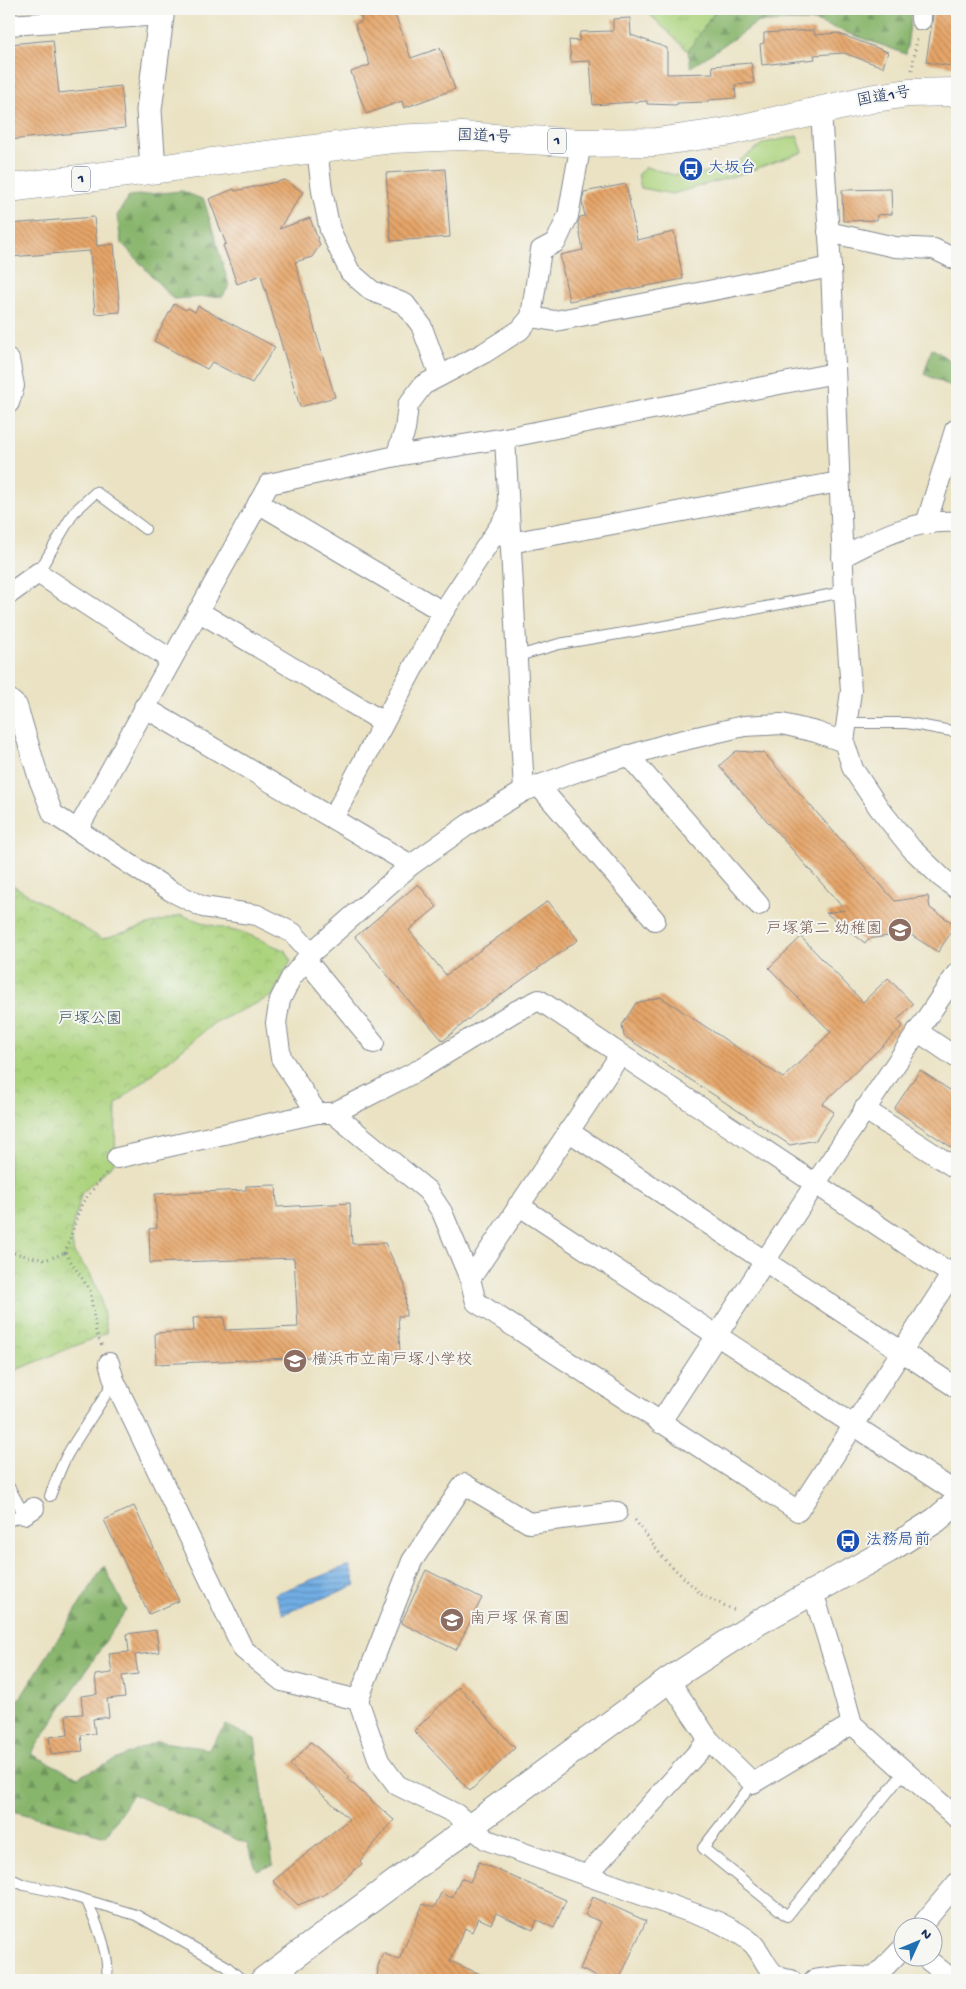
<svg xmlns="http://www.w3.org/2000/svg" width="966" height="1989" font-family="'Gochi Hand','Klee One',sans-serif">
<style>
.grass{fill:url(#grass-tufts);stroke:#63816e}
.forest{fill:url(#forest-firs);stroke:#527265}
.park{fill:url(#park-crowns);stroke:#63816e}
.garden{fill:#abd37d;stroke:#63816e}
.water{fill:url(#water-rules);stroke:#466ea0}
.building{fill:url(#building-back-hatch)}
.lines{fill:none;stroke-linecap:round;stroke-linejoin:round}
.service-casing{stroke:#828890;stroke-width:12}
.minor-casing{stroke:#828890;stroke-width:22}
.tertiary-casing{stroke:#828890;stroke-width:27}
.trunk-casing{stroke:#828890;stroke-width:29}
.path{stroke:#828890;stroke-width:3;stroke-dasharray:1 4;stroke-linecap:butt}
.service{stroke:#fff;stroke-width:10}
.minor{stroke:#fff;stroke-width:20}
.tertiary{stroke:#fff;stroke-width:25}
.trunk{stroke:#fff;stroke-width:28}
.labels{text-anchor:middle;dominant-baseline:central;stroke-width:4;stroke-linejoin:round;paint-order:stroke}
.shield{fill:#f6f6f2;stroke:#5d6b8a;stroke-width:1}
.shield-label{font-size:15px;font-weight:bold;fill:#1b2f5e}
.street-label{font-size:16px;fill:#1b2f5e;stroke:#f6f6f2}
.transit-label{font-size:16px;fill:#164399;stroke:#f6f6f2;text-anchor:start}
.education-label{font-size:16px;fill:#785e54;stroke:#f6f6f2;text-anchor:start}
.park-label{font-size:16px;fill:#3f5866;stroke:#f6f6f2}
</style>
<defs>
<pattern id="grass-tufts" width="24" height="20" patternUnits="userSpaceOnUse" patternTransform="scale(1.25)"><rect width="24" height="20" fill="#abd37d"/><path d="M3 7l-1-3M5 7V3M7 7l1-3M15 17l-1-3M17 17v-4M19 17l1-3" fill="none" stroke="#93b56e"/></pattern>
<pattern id="forest-firs" width="22" height="20" patternUnits="userSpaceOnUse" patternTransform="scale(1.25)"><rect width="22" height="20" fill="#88b56c"/><path d="M5 1l3.5 6h-7zM16 11l3.5 6h-7z" fill="#6e945c"/></pattern>
<pattern id="park-crowns" width="20" height="18" patternUnits="userSpaceOnUse" patternTransform="scale(1.25)"><rect width="20" height="18" fill="#abd37d"/><path d="M2 6a3 3 0 1 1 6 0M12 15a3 3 0 1 1 6 0" fill="none" stroke="#93b56e"/></pattern>
<pattern id="water-rules" width="6" height="5" patternUnits="userSpaceOnUse" patternTransform="scale(1.25)"><rect width="6" height="5" fill="#71ade3"/><path d="M0 2.5h6" fill="none" stroke="#5c8dbb"/></pattern>
<pattern id="building-back-hatch" width="6" height="6" patternUnits="userSpaceOnUse" patternTransform="scale(1.25)"><rect width="6" height="6" fill="#e6a568"/><path d="M-1 5l2 2M0 0l6 6M5-1l2 2" fill="none" stroke="#ba8759"/></pattern>
</defs>
<rect width="100%" height="100%" fill="#f6f6f2"/>
<filter id="ink" filterUnits="userSpaceOnUse"><feTurbulence type="fractalNoise" baseFrequency=".02" numOctaves="2"/><feDisplacementMap in="SourceGraphic" scale="10" xChannelSelector="R" yChannelSelector="G"/><feConvolveMatrix kernelMatrix="1 2 1 2 8 2 1 2 1" color-interpolation-filters="sRGB"/></filter>
<filter id="wash" filterUnits="userSpaceOnUse"><feTurbulence type="fractalNoise" baseFrequency=".0096" numOctaves="4" result="noise"/><feDisplacementMap in="SourceGraphic" scale="20" xChannelSelector="R" yChannelSelector="G"/><feGaussianBlur stdDeviation="1.12" result="paint"/><feColorMatrix in="noise" values="0 0 0 0 0 0 0 0 0 0 0 0 0 0 0 0 0 1.4 0 .05"/><feComposite in="paint" operator="in"/></filter>
<g filter="url(#wash)">
<rect width="100%" height="100%" fill="#eae2c2"/>
<polygon class="grass" points="644,9 717,9 688,51"/>
<g class="forest">
<polygon points="717,9 912,9 906,54 815,21 758,22 691,67 688,51"/>
<polygon points="182,191 204,200 229,286 223,296 173,299 121,242 117,216 129,196"/>
<polygon points="932,348 957,366 957,389 924,374"/>
<polygon points="104,1566 126,1610 31,1754 78,1777 157,1741 208,1749 226,1725 255,1739 273,1865 257,1871 247,1844 132,1794 106,1836 9,1810 9,1704 21,1697"/>
</g>
<polygon class="park" points="9,883 102,939 181,915 207,924 247,934 286,951 291,961 272,996 214,1023 116,1104 115,1162 81,1194 71,1235 74,1253 91,1275 100,1296 107,1333 9,1373"/>
<polygon class="garden" points="797,136 803,152 738,175 672,194 641,188 638,174 646,167 674,175 696,174 729,168 764,143"/>
<polygon class="water" points="349,1565 356,1585 283,1614 275,1594"/>
<g id="blocks">
<g class="building">
<polygon points="358,9 393,9 411,58 440,48 455,89 404,108 402,101 366,114 351,72 370,65 355,24 362,21"/>
<polygon points="934,9 957,9 957,67 926,62"/>
<polygon points="630,18 631,35 667,48 667,74 713,73 712,66 751,63 754,83 735,85 736,98 708,100 708,102 677,103 677,105 647,104 647,101 593,105 590,61 571,62 569,40 579,41 580,32 613,31 613,19"/>
<polygon points="814,30 815,35 837,33 888,52 883,67 844,53 814,55 815,59 762,65 760,44 764,43 764,33"/>
<polygon points="53,40 59,93 121,86 125,128 9,140 9,99 14,99 9,44"/>
<polygon points="445,169 450,237 391,241 386,173"/>
<polygon points="285,180 303,192 279,229 310,218 320,245 312,257 295,262 335,397 300,407 261,275 237,284 223,245 226,244 209,199 234,189 235,191"/>
<polygon points="626,184 637,240 674,232 683,279 569,301 560,255 583,250 578,223 580,217 585,216 582,202 584,192"/>
<polygon points="891,189 892,214 877,215 877,220 843,221 842,190"/>
<polygon points="94,217 97,246 114,244 120,312 95,314 90,251 9,257 9,224"/>
<polygon points="174,304 186,310 188,308 195,312 198,306 275,347 252,383 212,362 207,369 154,341"/>
<polygon points="736,751 764,753 895,901 928,896 930,908 956,925 938,952 908,933 868,939 865,943 826,913 845,910 719,766"/>
<polygon points="418,884 437,907 409,930 446,975 548,901 578,940 478,1011 443,1041 355,937"/>
<polygon points="801,937 863,1002 888,978 913,1004 897,1020 903,1026 822,1104 834,1112 816,1140 790,1145 624,1036 622,1025 636,1003 661,997 783,1078 831,1032 769,968"/>
<polygon points="920,1070 957,1095 957,1151 894,1109"/>
<polygon points="276,1185 277,1207 350,1203 352,1244 385,1243 405,1285 406,1316 398,1316 400,1353 156,1364 155,1333 194,1331 193,1318 224,1317 225,1330 298,1327 294,1258 150,1263 149,1229 157,1228 155,1194 246,1190 246,1186"/>
<polygon points="134,1506 179,1601 149,1614 104,1520"/>
<polygon points="426,1570 482,1598 456,1650 401,1623"/>
<polygon points="156,1630 159,1652 135,1655 138,1674 122,1676 125,1697 107,1699 109,1717 93,1719 95,1734 81,1735 83,1751 51,1755 49,1737 68,1735 66,1715 83,1714 81,1696 97,1694 95,1675 112,1673 109,1654 129,1652 127,1634"/>
<polygon points="459,1687 515,1748 470,1791 414,1731"/>
<polygon points="311,1742 349,1776 347,1779 394,1820 360,1861 362,1864 326,1894 298,1905 273,1881 349,1819 290,1765"/>
<polygon points="479,1862 566,1900 554,1928 537,1920 533,1930 496,1913 491,1924 478,1918 472,1932 465,1928 450,1961 494,1980 377,1980 378,1966 383,1953 399,1960 423,1904 434,1908 441,1893 452,1898 461,1878 470,1882"/>
<polygon points="593,1897 646,1921 619,1980 604,1980 580,1969 601,1922 585,1915"/>
</g>
</g>
</g>
<g filter="url(#ink)">
<use href="#blocks" fill-opacity="0" stroke="#828890" stroke-width="1"/>
<g class="lines">
<g class="service-casing">
<g id="service">
<polyline points="38,573 74,512 96,492 145,529"/>
<polyline points="515,657 559,644 665,626 844,592"/>
<polyline points="847,723 907,723 957,732"/>
<polyline points="9,1487 24,1514 9,1521"/>
<path d="M 50,1496 C 55,1483 60,1469 66,1457 C 81,1430 100,1407 114,1380"/>
<polyline points="753,1783 703,1848 787,1916 905,1771"/>
<polyline points="9,1878 24,1885 62,1893 136,1915 226,1966 242,1980"/>
<path d="M 87,1901 C 97,1925 110,1953 107,1980"/>
</g>
</g>
<g class="minor-casing">
<g id="minor">
<polyline points="921,20 921,9"/>
<polyline points="9,25 162,15"/>
<polyline points="821,111 831,267 844,592 851,691 844,742 853,769 879,808 911,848 942,878 957,889"/>
<polyline points="317,149 322,191 330,230 350,272 372,291 405,304 421,325 440,376"/>
<polyline points="828,232 895,247 934,249 957,260"/>
<polyline points="531,317 555,321 831,267"/>
<polyline points="9,360 14,386 9,403"/>
<polyline points="505,438 524,791"/>
<polyline points="396,456 405,430 408,405 423,385 484,353 520,330 531,317 541,250 556,242 568,216 581,143"/>
<polyline points="258,503 443,612"/>
<polyline points="926,524 955,430 957,431"/>
<polyline points="510,543 839,482"/>
<path d="M 842,557 C 880,537 914,519 957,522"/>
<polyline points="9,594 38,573 170,659"/>
<polyline points="198,611 383,722"/>
<polyline points="9,699 17,706 39,779 53,814 171,891 203,907 257,915 293,933 311,953"/>
<polyline points="144,707 411,865"/>
<polyline points="628,755 759,905"/>
<polyline points="538,785 655,920"/>
<polyline points="333,818 443,612 509,512"/>
<polyline points="78,829 269,484 396,456 505,438 835,373"/>
<polyline points="306,960 374,1043"/>
<polyline points="917,1031 957,1058"/>
<polyline points="864,1109 957,1169"/>
<polyline points="317,1113 281,1058 276,1023 280,1000 291,978 311,953 411,865 469,824 524,791 581,770 667,744 744,726 782,724 816,732 844,742"/>
<polyline points="333,1113 428,1191 442,1212 470,1279 476,1302 798,1511 957,1266"/>
<polyline points="568,1131 957,1388"/>
<polyline points="117,1158 317,1113 333,1113 364,1098 419,1070 514,1012 539,1000 957,1278"/>
<polyline points="518,1205 957,1493"/>
<polyline points="470,1279 620,1055"/>
<path d="M 109,1363 L 114,1380 L 243,1649 L 282,1681 L 358,1700 L 379,1761 L 397,1785 L 456,1814 L 487,1840 L 718,1922 C 730,1928 742,1934 752,1943 C 767,1958 765,1977 791,1980"/>
<polyline points="660,1423 815,1184 957,973"/>
<polyline points="24,1514 34,1508"/>
<polyline points="813,1592 837,1669 852,1724 957,1818"/>
<polyline points="669,1680 709,1740 753,1783 852,1724"/>
<polyline points="358,1700 412,1561 464,1484 529,1523 617,1512"/>
<polyline points="587,1875 709,1740"/>
<polyline points="921,1926 957,1883"/>
<polyline points="923,1956 953,1980"/>
<polyline points="814,1980 843,1976 874,1978 904,1947"/>
</g>
</g>
<g class="tertiary-casing">
<g id="tertiary">
<polyline points="153,169 149,110 162,9"/>
<polyline points="263,1980 669,1680 759,1622 889,1550 936,1520 957,1502"/>
</g>
</g>
<g class="trunk-casing">
<polyline id="trunk" points="9,188 392,139 462,136 581,143 656,142 726,132 875,98 909,93 957,92"/>
</g>
<g class="path">
<polyline points="912,70 917,39"/>
<polyline points="9,1252 45,1260 65,1253"/>
<polyline points="65,1253 90,1290 96,1332 102,1346"/>
<polyline points="65,1253 82,1203 106,1173"/>
<polyline points="635,1520 663,1558 702,1595 734,1610"/>
</g>
<use href="#service" class="service"/>
<use href="#minor" class="minor"/>
<use href="#tertiary" class="tertiary"/>
<use href="#trunk" class="trunk"/>
</g>
</g>
<defs>
<g id="bus-disc" transform="scale(1.25)"><circle r="9.5" fill="#1a4fb4" stroke="#f6f6f2"/><path d="M-5-6H5V4H4V6H2V4H-2V6H-4V4H-5ZM-3.5-4V0h7V-4ZM-3.5 1.2v1.5H-2V1.2ZM2 1.2v1.5H3.5V1.2Z" fill="#fff"/></g>
<g id="school-disc" transform="scale(1.25)"><circle r="9.5" fill="#8d6e63" stroke="#f6f6f2"/><path d="M0-5L7-2L0 1L-7-2ZM-4 1L0 2.5L4 1V4Q0 6-4 4Z" fill="#fff"/></g>
</defs>
<g fill-rule="evenodd">
<use href="#bus-disc" x="691" y="169"/>
<use href="#school-disc" x="900" y="930"/>
<use href="#school-disc" x="295" y="1361"/>
<use href="#bus-disc" x="848" y="1541"/>
<use href="#school-disc" x="452" y="1620"/>
</g>
<g class="labels">
<g class="shield">
<rect x="548" y="128.5" width="18" height="25" rx="4"/>
<rect x="72" y="166.5" width="18" height="25" rx="4"/>
</g>
<g class="shield-label">
<text x="557" y="141">1</text>
<text x="81" y="179">1</text>
</g>
<g class="street-label">
<text transform="translate(884 98) rotate(-10)">国道1号</text>
<text transform="translate(484 138) rotate(2)">国道1号</text>
</g>
<g class="transit-label">
<text x="708" y="169">大坂台</text>
<text x="866" y="1541">法務局前</text>
</g>
<g class="education-label">
<text x="882" y="930" text-anchor="end">戸塚第二 幼稚園</text>
<text x="312" y="1361">横浜市立南戸塚小学校</text>
<text x="470" y="1620">南戸塚 保育園</text>
</g>
<g class="park-label">
<text x="90" y="1020">戸塚公園</text>
</g>
</g>
<rect width="966" height="1989" fill="none" stroke="#f6f6f2" stroke-width="30"/>
<g transform="translate(918 1942) rotate(46)"><circle r="24" fill="#f6f6f2" stroke="#9ea6b7"/>
<path d="M0-4L9 19L0 12L-9 19Z" fill="#1f6fb2"/>
<text y="-8" font-size="14" font-weight="bold" text-anchor="middle" fill="#1b2f5e">N</text>
</g>
</svg>
